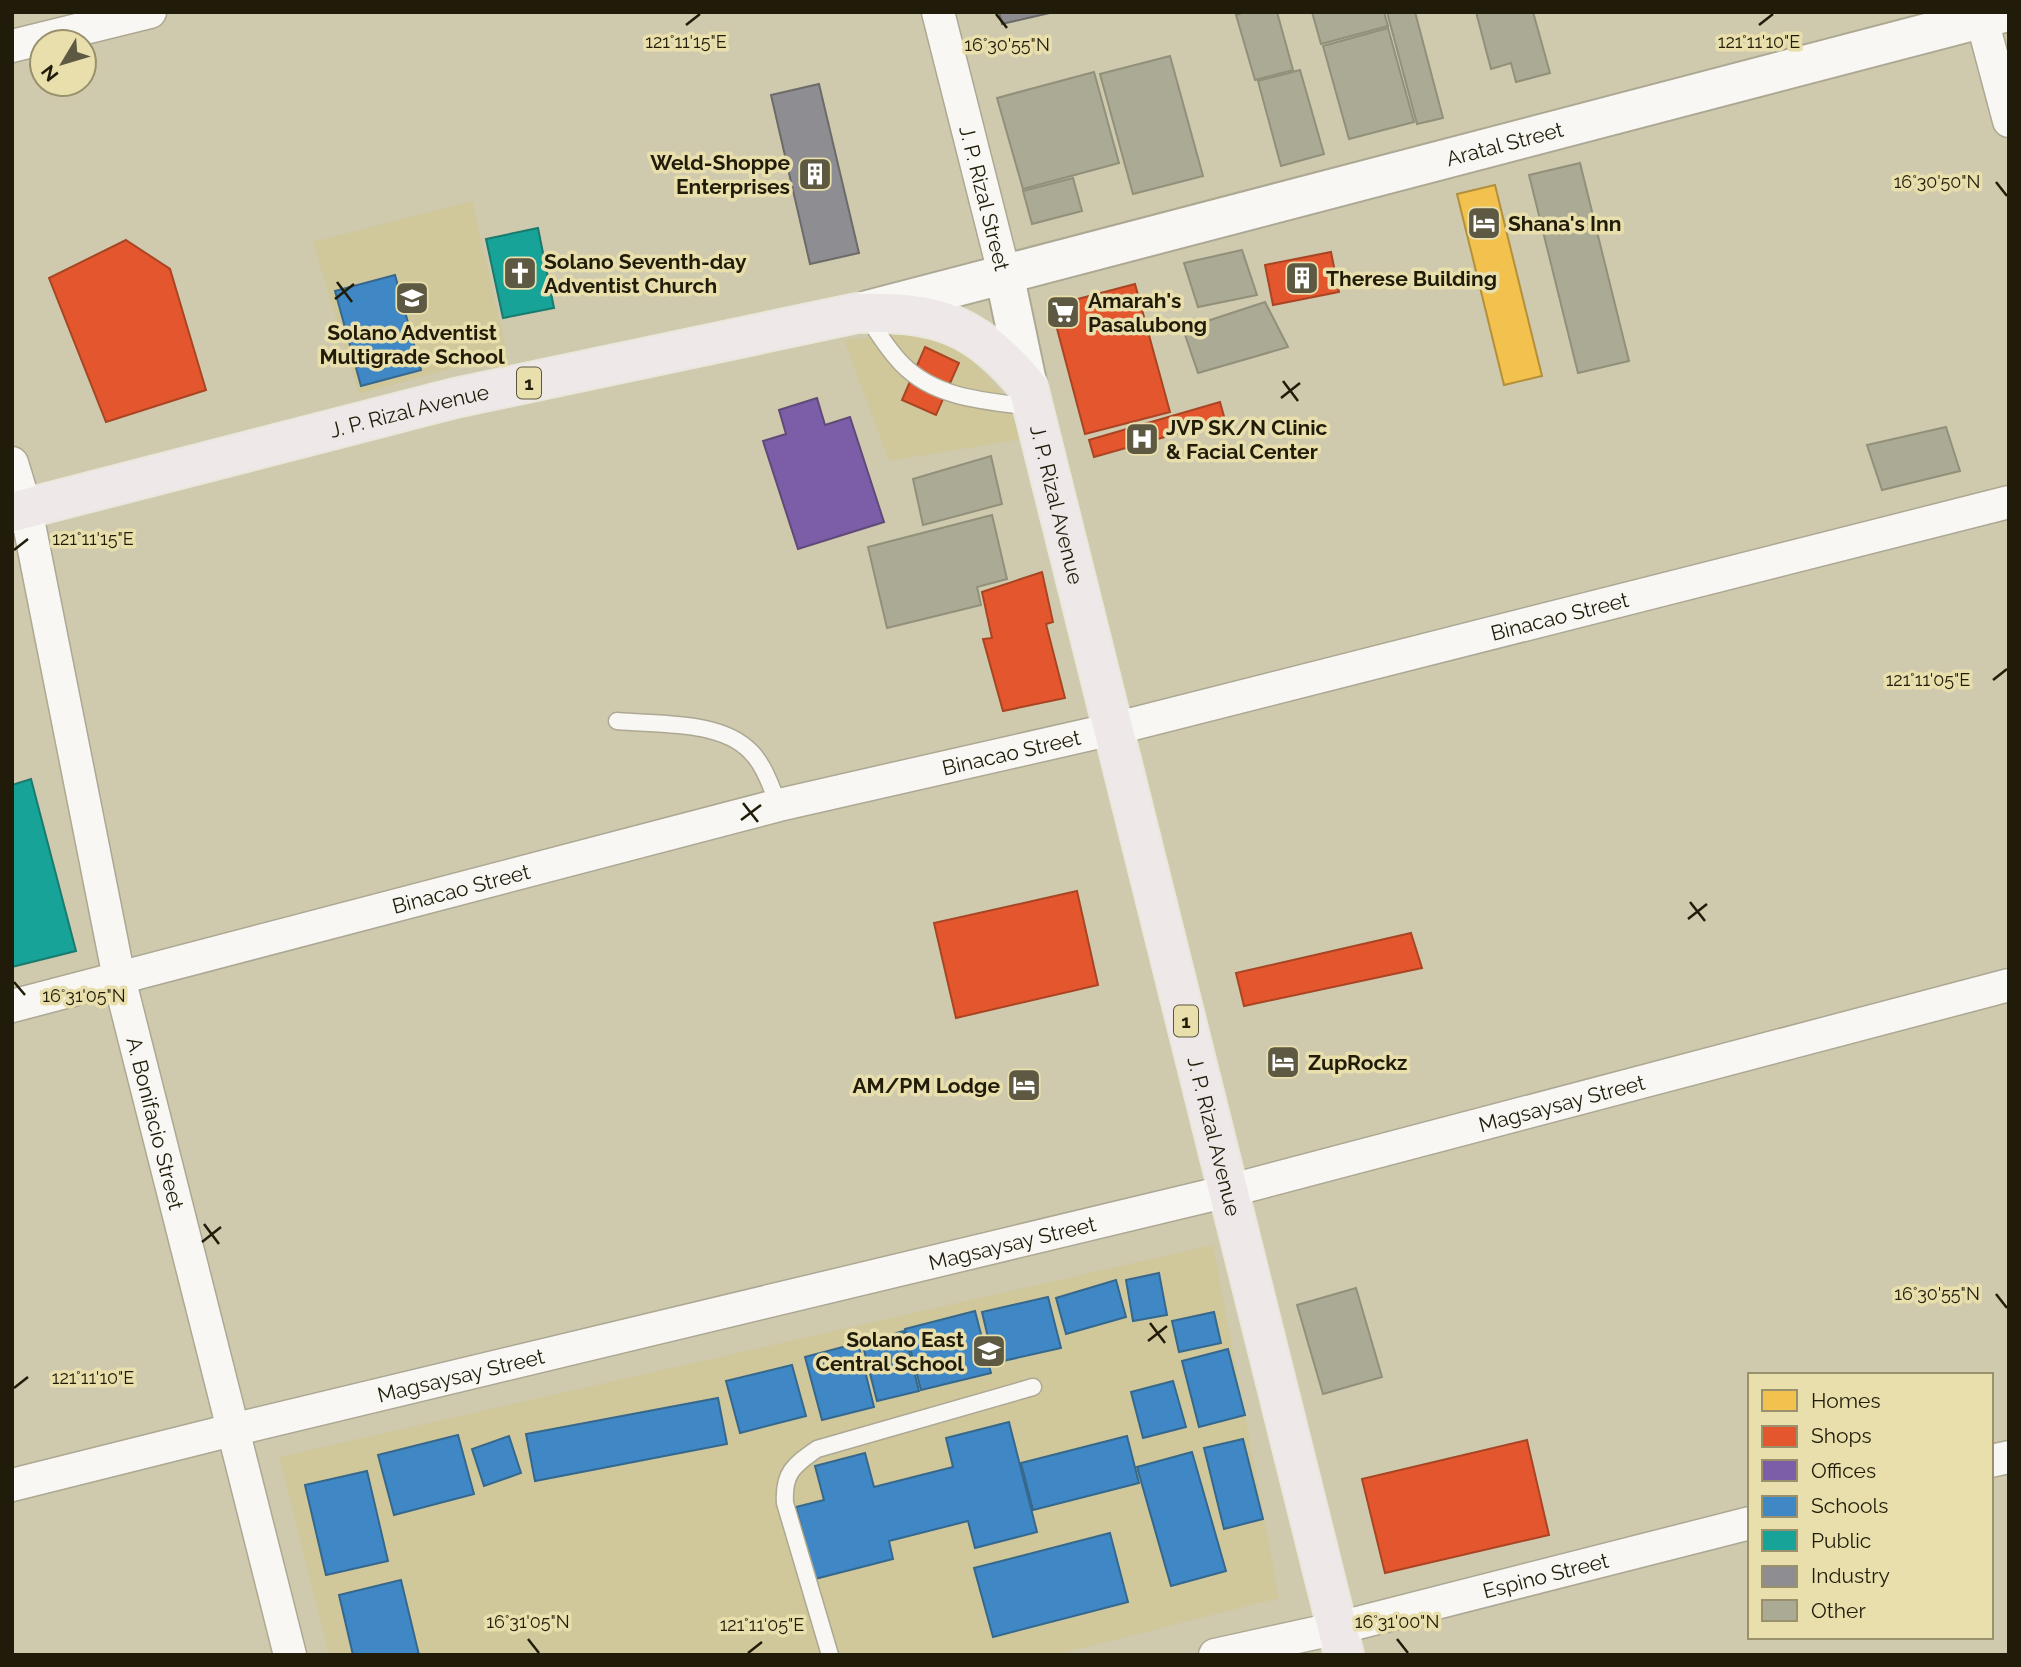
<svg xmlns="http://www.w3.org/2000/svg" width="2021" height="1667" font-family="Raleway,sans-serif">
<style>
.built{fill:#d0c79b}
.homes{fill:#f2c14e;stroke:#b39039;stroke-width:2}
.shops{fill:#e4572e;stroke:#a94523;stroke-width:2}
.offices{fill:#7b5ea7;stroke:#604a78;stroke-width:2}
.schools{fill:#3f88c5;stroke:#36688d;stroke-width:2}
.public{fill:#17a398;stroke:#1a7a6d;stroke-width:2}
.industry{fill:#8d8d92;stroke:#6c6b69;stroke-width:2}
.building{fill:#abaa95;stroke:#91907b;stroke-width:2}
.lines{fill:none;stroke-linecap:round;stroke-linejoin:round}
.lane-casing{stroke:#ada893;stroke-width:19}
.street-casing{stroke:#ada893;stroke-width:35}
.secondary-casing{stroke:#ada893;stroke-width:42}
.primary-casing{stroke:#e9e7db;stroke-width:42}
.lane{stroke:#f8f7f3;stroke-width:16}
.street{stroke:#f8f7f3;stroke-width:32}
.secondary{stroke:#f8f7f3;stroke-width:38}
.primary{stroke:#eee8e8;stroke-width:38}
.ticks{fill:none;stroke:#201c09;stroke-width:2.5}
.labels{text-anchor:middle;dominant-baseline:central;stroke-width:7;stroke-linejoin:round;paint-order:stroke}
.shield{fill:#e9dfad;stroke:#5c563a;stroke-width:2}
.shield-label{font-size:19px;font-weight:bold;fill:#201c09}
.street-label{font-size:21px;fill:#201c09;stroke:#e9dfad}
.poi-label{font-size:21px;font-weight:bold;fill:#201c09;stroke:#e9dfad;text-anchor:start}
.ticks-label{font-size:18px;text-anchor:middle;fill:#201c09;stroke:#e9dfad;stroke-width:7;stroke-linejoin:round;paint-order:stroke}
</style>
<rect width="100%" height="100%" fill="#cfc9ae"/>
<g class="built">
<polygon points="472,201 507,353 359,394 313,242"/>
<polygon points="906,334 951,346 968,356 1002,393 1022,439 889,461 844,340"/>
<polygon points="1213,1245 1279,1598 1054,1655 329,1655 279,1457"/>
</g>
<polygon class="homes" points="1495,185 1542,376 1504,385 1457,194"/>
<g class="shops">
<polygon points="126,240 170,269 206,390 106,422 49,278"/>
<polygon points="1331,252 1339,292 1273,305 1265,265"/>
<polygon points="1135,284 1170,412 1085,434 1051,306"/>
<polygon points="925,347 959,363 936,415 902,400"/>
<polygon points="1220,402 1225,420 1094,457 1089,440"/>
<polygon points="1042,572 1053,622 1046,624 1065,698 1003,711 983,639 992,638 982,592"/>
<polygon points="1077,891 1098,985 956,1018 934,923"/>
<polygon points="1411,933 1422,968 1244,1006 1236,973"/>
<polygon points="1527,1440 1549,1535 1385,1573 1362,1479"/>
</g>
<polygon class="offices" points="817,398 825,425 850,417 884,522 798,549 763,441 786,434 779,410"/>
<g class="schools">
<polygon points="395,275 421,370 361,386 335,291"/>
<polygon points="1159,1273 1167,1315 1133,1321 1126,1280"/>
<polygon points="1116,1280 1126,1317 1066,1334 1056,1298"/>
<polygon points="1048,1297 1061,1348 994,1363 982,1312"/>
<polygon points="975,1311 991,1373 921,1390 905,1329"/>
<polygon points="1214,1312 1221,1343 1179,1352 1172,1321"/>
<polygon points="904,1331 919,1391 877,1401 862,1342"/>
<polygon points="858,1343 874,1407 822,1420 805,1357"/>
<polygon points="1228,1349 1245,1415 1199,1427 1182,1361"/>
<polygon points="792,1365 806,1416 740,1433 726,1381"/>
<polygon points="1173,1381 1186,1427 1143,1438 1131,1392"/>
<polygon points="718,1398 727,1444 535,1481 526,1434"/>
<polygon points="1009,1422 1037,1532 975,1548 968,1521 889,1541 893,1559 815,1579 796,1507 824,1500 815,1466 865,1453 874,1487 953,1467 946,1438"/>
<polygon points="458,1435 474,1494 394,1515 378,1455"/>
<polygon points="509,1436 521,1473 484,1486 472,1449"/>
<polygon points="1127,1436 1139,1483 1033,1510 1021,1463"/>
<polygon points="1243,1439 1263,1519 1224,1529 1204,1448"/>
<polygon points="1192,1452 1226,1571 1171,1586 1137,1467"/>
<polygon points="367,1471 388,1561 326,1575 305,1485"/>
<polygon points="1110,1533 1128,1602 993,1637 974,1568"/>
<polygon points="401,1580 419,1655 353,1655 339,1595"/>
</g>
<g class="public">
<polygon points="538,228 554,308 503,318 486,239"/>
<polygon points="31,779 76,951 12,967 12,785"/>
</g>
<g class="industry">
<polygon points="999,12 1054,12 1002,24"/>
<polygon points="819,84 859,253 810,264 771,95"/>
</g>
<g class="building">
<polygon points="1245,12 1277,12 1293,70 1255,80 1236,15"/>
<polygon points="1312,12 1384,12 1388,26 1321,44"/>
<polygon points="1387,12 1415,12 1443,118 1417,124"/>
<polygon points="1476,12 1533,12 1550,73 1516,82 1511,63 1491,69"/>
<polygon points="1388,28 1414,122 1349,139 1323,46"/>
<polygon points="1170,56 1203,176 1133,194 1100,74"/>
<polygon points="1300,70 1324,154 1281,166 1258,81"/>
<polygon points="1094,72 1119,163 1023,189 997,98"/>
<polygon points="1580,163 1629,361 1578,373 1529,175"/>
<polygon points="1073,178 1082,211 1032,224 1023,191"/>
<polygon points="1242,250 1257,295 1198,307 1184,263"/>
<polygon points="1265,302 1288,347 1198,373 1183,329"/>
<polygon points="1946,427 1960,471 1882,490 1867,445"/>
<polygon points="991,456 1002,504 923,525 913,479"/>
<polygon points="992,515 1007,579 977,587 981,605 887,628 868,547"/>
<polygon points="1356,1288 1382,1377 1323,1394 1297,1305"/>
</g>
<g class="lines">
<g class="lane-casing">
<g id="lane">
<path d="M 867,316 C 877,332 888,350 902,364 C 936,399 987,401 1033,407"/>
<path d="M 617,721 C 658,725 721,720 751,752 C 765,766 771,788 779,805"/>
<path d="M 830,1655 L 785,1503 C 783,1473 794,1465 817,1449 L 1033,1387"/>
</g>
</g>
<g class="street-casing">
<g id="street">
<path id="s1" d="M 938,12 L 1004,273"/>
<polyline points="1980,12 2009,121"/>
<polyline points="12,46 150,12"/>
<path id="s2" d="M 12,463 L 26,509 L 119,978 L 290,1655"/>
<path id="s3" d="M 12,1006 L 779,805 L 1113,729 L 2009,502"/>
<polyline points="1991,1461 2009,1457"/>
<path id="s4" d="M 12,1485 L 232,1430 L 1228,1191 L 2009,985"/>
<path id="s5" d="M 1215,1655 L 1338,1628 L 1750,1523"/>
</g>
</g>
<g class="secondary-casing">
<g id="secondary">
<polyline points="1004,273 1028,387"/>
<path id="s6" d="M 868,310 L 2007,12"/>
</g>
</g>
<g class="primary-casing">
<g id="primary">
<path id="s7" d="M 12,512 L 455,398 L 857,313 C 936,310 978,325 1028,387 L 1344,1655"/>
</g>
</g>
<use href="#lane" class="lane"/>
<use href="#street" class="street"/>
<use href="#secondary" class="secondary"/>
<use href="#primary" class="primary"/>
</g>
<path class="ticks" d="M 996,14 L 1007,28M 686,25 L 700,14M 1759,25 L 1773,14M 1996,182 L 2007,196M 337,282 L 352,302M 335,299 L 354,284M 1283,381 L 1298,401M 1281,398 L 1300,383M 14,550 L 28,539M 1993,680 L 2007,669M 743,803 L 758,822M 741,820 L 761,805M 1690,902 L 1705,921M 1688,919 L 1707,904M 14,982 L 25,995M 204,1224 L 219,1244M 202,1242 L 221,1227M 1996,1294 L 2007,1308M 1150,1323 L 1165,1343M 1148,1341 L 1167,1326M 14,1388 L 28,1377M 528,1639 L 539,1653M 1397,1639 L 1408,1653M 748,1653 L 762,1642"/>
<defs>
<g id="building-square" transform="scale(1.75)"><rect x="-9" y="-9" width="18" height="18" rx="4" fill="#5d5943" stroke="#e9dfad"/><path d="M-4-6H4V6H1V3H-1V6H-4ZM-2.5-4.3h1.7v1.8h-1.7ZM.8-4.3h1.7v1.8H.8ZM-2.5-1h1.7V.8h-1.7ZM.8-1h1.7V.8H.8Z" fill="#fff"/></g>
<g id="hotel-square" transform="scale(1.75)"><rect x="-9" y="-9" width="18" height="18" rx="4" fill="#5d5943" stroke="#e9dfad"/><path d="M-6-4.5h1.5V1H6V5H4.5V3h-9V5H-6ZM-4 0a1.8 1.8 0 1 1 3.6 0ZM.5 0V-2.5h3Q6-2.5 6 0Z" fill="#fff"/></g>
<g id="church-square" transform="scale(1.75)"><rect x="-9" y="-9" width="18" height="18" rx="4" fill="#5d5943" stroke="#e9dfad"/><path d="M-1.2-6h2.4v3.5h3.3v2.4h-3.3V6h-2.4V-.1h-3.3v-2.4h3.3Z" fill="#fff"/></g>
<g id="school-square" transform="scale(1.75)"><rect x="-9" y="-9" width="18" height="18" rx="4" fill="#5d5943" stroke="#e9dfad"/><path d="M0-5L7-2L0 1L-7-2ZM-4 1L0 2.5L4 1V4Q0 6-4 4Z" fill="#fff"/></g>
<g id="supermarket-square" transform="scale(1.75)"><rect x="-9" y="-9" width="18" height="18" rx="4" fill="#5d5943" stroke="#e9dfad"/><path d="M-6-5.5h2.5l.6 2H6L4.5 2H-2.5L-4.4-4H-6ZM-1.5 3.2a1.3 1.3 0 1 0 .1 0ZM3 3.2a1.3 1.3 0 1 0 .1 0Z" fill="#fff"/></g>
<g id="hospital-square" transform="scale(1.75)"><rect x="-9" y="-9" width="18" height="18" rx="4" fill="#5d5943" stroke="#e9dfad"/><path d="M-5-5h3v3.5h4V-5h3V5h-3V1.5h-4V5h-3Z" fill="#fff"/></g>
</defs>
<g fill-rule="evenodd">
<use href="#building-square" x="815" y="174"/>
<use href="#hotel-square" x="1484" y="223"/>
<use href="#church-square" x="520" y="273"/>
<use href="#building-square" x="1302" y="278"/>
<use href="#school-square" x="412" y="298"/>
<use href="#supermarket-square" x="1063" y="312"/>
<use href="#hospital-square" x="1142" y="439"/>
<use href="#hotel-square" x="1283" y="1062"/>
<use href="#hotel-square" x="1024" y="1085"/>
<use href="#school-square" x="989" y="1351"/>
</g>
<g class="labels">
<g class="shield">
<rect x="517" y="367.5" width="24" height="31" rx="5"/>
<rect x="1174" y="1005.5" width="24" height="31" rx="5"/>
</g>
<g class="shield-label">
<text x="529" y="383">1</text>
<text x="1186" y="1021">1</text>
</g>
<g class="street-label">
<text stroke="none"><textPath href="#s6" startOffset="658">Aratal Street</textPath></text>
<text stroke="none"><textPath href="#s1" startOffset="192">J. P. Rizal Street</textPath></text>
<text stroke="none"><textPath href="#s7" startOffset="410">J. P. Rizal Avenue</textPath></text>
<text stroke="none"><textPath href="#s7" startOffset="1185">J. P. Rizal Avenue</textPath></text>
<text stroke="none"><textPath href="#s3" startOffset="1596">Binacao Street</textPath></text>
<text stroke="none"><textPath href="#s3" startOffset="1031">Binacao Street</textPath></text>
<text stroke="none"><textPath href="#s3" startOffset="464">Binacao Street</textPath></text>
<text stroke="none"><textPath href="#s4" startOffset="1596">Magsaysay Street</textPath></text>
<text stroke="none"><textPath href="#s2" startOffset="676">A. Bonifacio Street</textPath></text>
<text stroke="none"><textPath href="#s7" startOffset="1836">J. P. Rizal Avenue</textPath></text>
<text stroke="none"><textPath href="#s4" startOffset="1029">Magsaysay Street</textPath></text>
<text stroke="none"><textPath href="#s4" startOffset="462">Magsaysay Street</textPath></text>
<text stroke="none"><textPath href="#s5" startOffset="340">Espino Street</textPath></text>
</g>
<g class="poi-label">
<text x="790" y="162" text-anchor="end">Weld-Shoppe<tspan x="790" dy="24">Enterprises</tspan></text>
<text x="1508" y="223">Shana's Inn</text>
<text x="544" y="261">Solano Seventh-day<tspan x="544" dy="24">Adventist Church</tspan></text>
<text x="1326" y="278">Therese Building</text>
<text x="1088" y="300">Amarah's<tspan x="1088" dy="24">Pasalubong</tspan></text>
<text x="412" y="332" text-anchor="middle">Solano Adventist<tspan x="412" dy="24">Multigrade School</tspan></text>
<text x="1166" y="427">JVP SK/N Clinic<tspan x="1166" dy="24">&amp; Facial Center</tspan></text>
<text x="1308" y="1062">ZupRockz</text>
<text x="1000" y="1085" text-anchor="end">AM/PM Lodge</text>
<text x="964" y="1339" text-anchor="end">Solano East<tspan x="964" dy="24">Central School</tspan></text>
</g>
</g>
<g class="ticks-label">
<text x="686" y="48">121°11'15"E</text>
<text x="1759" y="48">121°11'10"E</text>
<text x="1007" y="51">16°30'55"N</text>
<text x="1937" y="188">16°30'50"N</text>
<text x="93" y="545">121°11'15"E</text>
<text x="1928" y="686">121°11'05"E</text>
<text x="84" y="1002">16°31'05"N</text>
<text x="1937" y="1300">16°30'55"N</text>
<text x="93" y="1384">121°11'10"E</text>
<text x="528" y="1628">16°31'05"N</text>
<text x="1397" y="1628">16°31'00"N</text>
<text x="762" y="1631">121°11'05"E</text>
</g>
<rect width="2021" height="1667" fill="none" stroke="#201c09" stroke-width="28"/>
<rect x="1748" y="1373" width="245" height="266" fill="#e9dfad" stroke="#99916b" stroke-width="2"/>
<rect x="1762" y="1390" width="35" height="21" fill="#f2c14e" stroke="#99916b" stroke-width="2"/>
<text x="1811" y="1408" font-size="21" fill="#201c09">Homes</text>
<rect x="1762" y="1426" width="35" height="21" fill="#e4572e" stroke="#99916b" stroke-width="2"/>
<text x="1811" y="1443" font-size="21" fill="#201c09">Shops</text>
<rect x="1762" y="1460" width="35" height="21" fill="#7b5ea7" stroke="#99916b" stroke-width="2"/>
<text x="1811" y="1478" font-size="21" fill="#201c09">Offices</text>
<rect x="1762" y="1496" width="35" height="21" fill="#3f88c5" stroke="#99916b" stroke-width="2"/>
<text x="1811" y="1513" font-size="21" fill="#201c09">Schools</text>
<rect x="1762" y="1530" width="35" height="21" fill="#17a398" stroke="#99916b" stroke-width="2"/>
<text x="1811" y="1548" font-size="21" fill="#201c09">Public</text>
<rect x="1762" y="1566" width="35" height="21" fill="#8d8d92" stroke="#99916b" stroke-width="2"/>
<text x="1811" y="1583" font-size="21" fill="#201c09">Industry</text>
<rect x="1762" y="1600" width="35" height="21" fill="#abaa95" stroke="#99916b" stroke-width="2"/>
<text x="1811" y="1618" font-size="21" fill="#201c09">Other</text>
<g transform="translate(63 63) rotate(232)"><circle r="33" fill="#e9dfad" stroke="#99916b" stroke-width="2"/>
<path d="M0-5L12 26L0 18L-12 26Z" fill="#5d5943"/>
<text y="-10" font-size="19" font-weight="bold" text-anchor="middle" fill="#201c09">N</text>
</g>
</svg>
